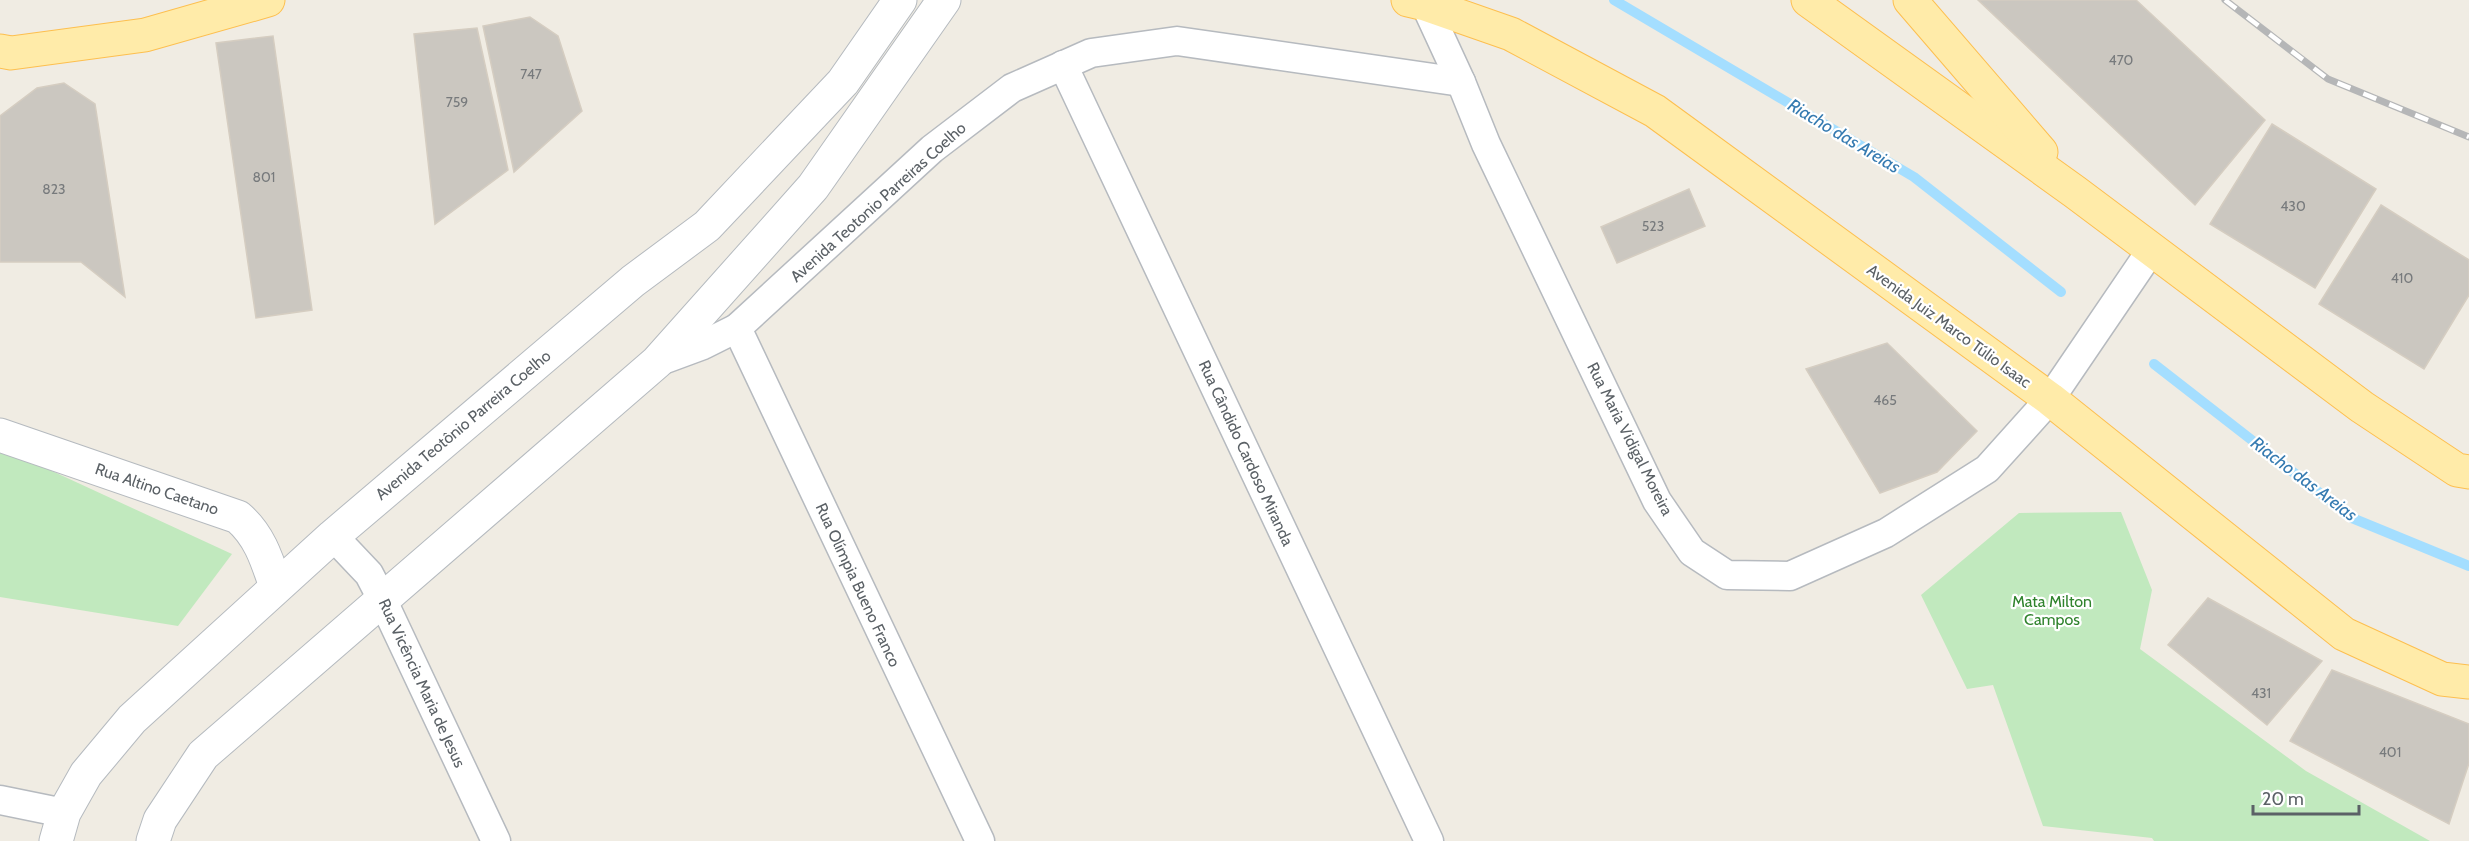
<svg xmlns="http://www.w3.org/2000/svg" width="2469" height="841" font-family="Cabin,sans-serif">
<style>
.green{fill:#c1e9be}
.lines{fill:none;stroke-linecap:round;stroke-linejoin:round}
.stream{stroke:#a4deff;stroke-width:10}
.building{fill:#cbc7c0;stroke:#d5cdc1;stroke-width:1.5}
.street-casing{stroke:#b6babf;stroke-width:31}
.secondary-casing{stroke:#b5babf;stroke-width:35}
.primary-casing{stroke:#fdbf4f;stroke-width:35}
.street{stroke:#fff;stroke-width:28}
.secondary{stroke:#fff;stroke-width:33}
.primary{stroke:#ffeba9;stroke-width:33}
.rail-casing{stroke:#b5b6b7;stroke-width:7}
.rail{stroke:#fff;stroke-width:4.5;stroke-dasharray:14;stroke-linecap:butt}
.labels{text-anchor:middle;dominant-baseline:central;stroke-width:4.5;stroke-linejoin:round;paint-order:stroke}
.number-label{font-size:14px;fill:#777a7c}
.street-label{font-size:16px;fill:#5b6166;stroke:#fff}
.park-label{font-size:16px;fill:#30832d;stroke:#fff}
.water-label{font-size:18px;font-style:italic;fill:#367bb1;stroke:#fff}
</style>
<rect width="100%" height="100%" fill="#f0ece3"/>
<g class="green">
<polygon points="0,447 232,554 178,626 0,597"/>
<polygon points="2121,512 2152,590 2140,649 2306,771 2430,841 2154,841 2152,838 2043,826 1993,685 1967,689 1921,595 2019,513"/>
</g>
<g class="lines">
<g class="stream">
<polyline points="1614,0 1914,177 2061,292"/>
<polyline points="2154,364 2352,518 2469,566"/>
</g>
</g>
<g class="building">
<polygon points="1978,0 2136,0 2265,120 2195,205"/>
<polygon points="530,17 558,36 582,111 514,172 483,26"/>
<polygon points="477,28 508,170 435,224 414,34"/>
<polygon points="273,36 312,310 256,318 216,43"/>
<polygon points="64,83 95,104 125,297 81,262 0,262 0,116 37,88"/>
<polygon points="2272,124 2376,189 2315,288 2210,224"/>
<polygon points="1689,189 1705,226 1617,263 1601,227"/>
<polygon points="2381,205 2469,260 2469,295 2424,369 2319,304"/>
<polygon points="1887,343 1977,431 1937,472 1880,493 1806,369"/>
<polygon points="2208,598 2322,661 2267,725 2168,645"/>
<polygon points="2332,670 2469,724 2469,763 2449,824 2290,741"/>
</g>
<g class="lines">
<g class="street-casing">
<g id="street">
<polyline points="1425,4 1461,82 1486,144 1657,501 1692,552 1727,575 1790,576 1886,533 1987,469 2050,399 2152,249"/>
<polyline points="1063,65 1429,841"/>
<polyline points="737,328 980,841"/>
<polyline points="657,362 703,345 737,328 932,149 1012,88 1091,53 1177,41 1461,82"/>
<polyline points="333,536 369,574 382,599 496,841"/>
<polyline points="0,800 64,813"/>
</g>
</g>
<g class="secondary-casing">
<g id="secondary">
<path d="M 0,435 L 238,517 C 260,536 267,560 276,587"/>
<polyline points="56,841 64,813 86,774 132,719 333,536 633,281 707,226 843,82 900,0"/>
<polyline points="153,841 160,820 203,755 657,362 813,187 944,0"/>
</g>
</g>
<g class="primary-casing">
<g id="primary">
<polyline points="1408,0 1425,4 1511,34 1655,111 2050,399 2344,634 2442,679 2469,682"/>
<polyline points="1808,0 2075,192 2362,407 2457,470 2469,472"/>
<polyline points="1910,0 2041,152"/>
<polyline points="0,51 11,53 145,35 268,0"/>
</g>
</g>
<use href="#street" class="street"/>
<use href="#secondary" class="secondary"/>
<use href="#primary" class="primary"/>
<g class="rail-casing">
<polyline id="rail" points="2225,0 2328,79 2469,137"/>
</g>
<use href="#rail" class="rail"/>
</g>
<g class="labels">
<g class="number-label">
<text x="2121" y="60">470</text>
<text x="531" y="74">747</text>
<text x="457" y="102">759</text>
<text x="264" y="177">801</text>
<text x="54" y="189">823</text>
<text x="2293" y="206">430</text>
<text x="1653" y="226">523</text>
<text x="2402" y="278">410</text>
<text x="1885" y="400">465</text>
<text x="2261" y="693">431</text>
<text x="2390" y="752">401</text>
</g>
<g class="street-label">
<text transform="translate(878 202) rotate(-42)">Avenida Teotonio Parreiras Coelho</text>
<text transform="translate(1949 326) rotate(36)">Avenida Juiz Marco Túlio Isaac</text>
<text transform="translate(463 425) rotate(-40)">Avenida Teotônio Parreira Coelho</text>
<text transform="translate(1630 439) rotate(63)">Rua Maria Vidigal Moreira</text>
<text transform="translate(1246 453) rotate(65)">Rua Cândido Cardoso Miranda</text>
<text transform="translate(157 489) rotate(19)">Rua Altino Caetano</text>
<text transform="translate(858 585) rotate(65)">Rua Olímpia Bueno Franco</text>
<text transform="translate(422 683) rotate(65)">Rua Vicência Maria de Jesus</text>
</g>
<g class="park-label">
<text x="2052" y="601">Mata Milton<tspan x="2052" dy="18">Campos</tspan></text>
</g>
<g class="water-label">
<text transform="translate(1844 136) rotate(31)">Riacho das Areias</text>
<text transform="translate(2304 479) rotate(37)">Riacho das Areias</text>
</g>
</g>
<path d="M2253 805v9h106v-9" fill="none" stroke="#5b6166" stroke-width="3"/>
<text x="2262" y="805" font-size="18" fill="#5b6166" stroke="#ffffff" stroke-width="4.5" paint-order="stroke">20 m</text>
</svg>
